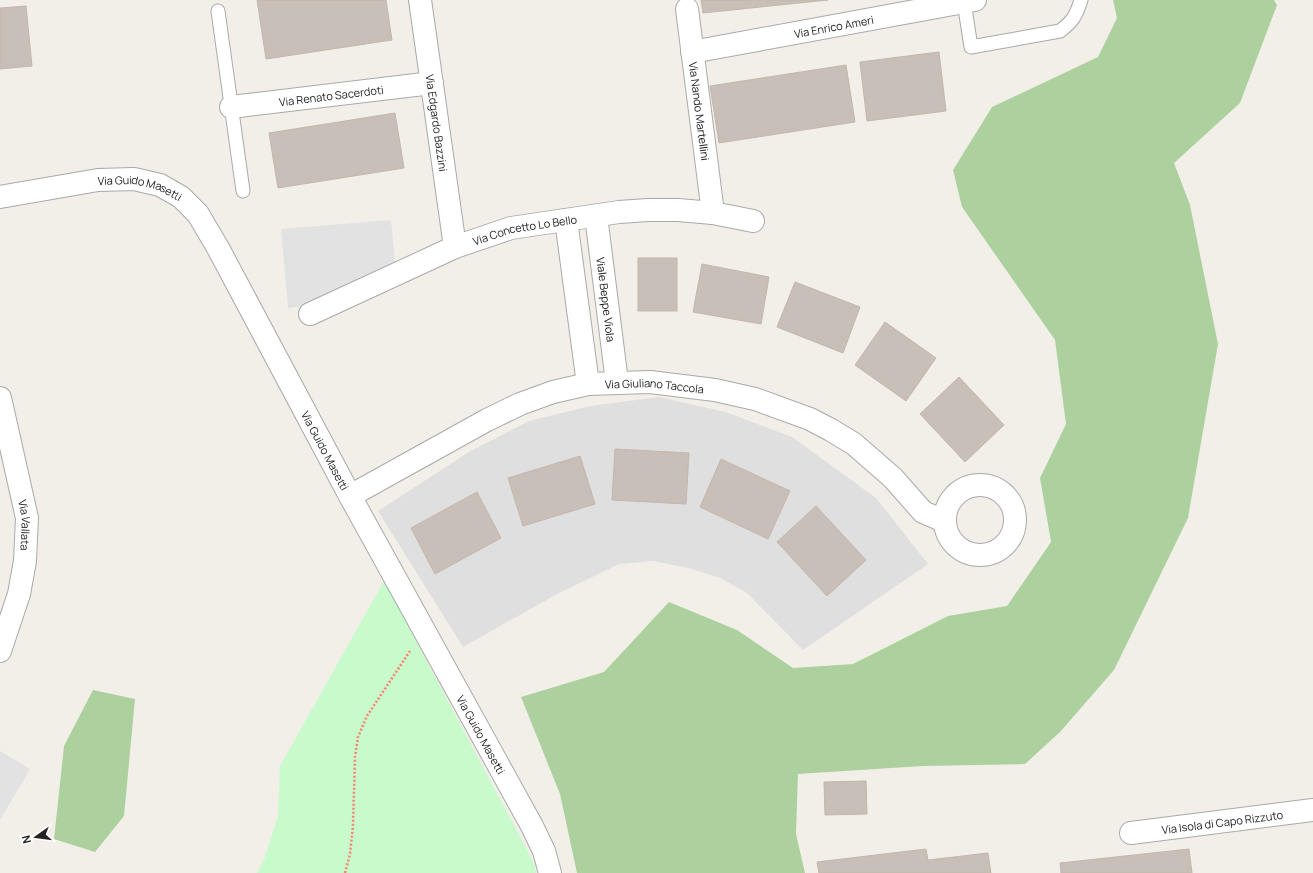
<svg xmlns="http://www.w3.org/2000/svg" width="1313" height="873" font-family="Manrope,sans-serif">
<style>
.residential{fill:#e0dfdf}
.forest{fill:#add19e}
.park{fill:#c8facc}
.parking{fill:#e2e2e2}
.building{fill:#c7bfb8;stroke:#c4b6ab}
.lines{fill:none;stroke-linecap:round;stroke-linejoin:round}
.service-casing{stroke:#a9a9a9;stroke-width:15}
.minor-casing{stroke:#a9a9a9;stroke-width:24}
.path{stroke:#fa8072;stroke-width:2.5;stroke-dasharray:2 2;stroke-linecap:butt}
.service{stroke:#fff;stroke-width:13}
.minor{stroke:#fff;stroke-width:22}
.labels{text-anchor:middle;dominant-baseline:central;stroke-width:3.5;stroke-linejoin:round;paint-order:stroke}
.street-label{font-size:11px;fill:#222;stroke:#fff}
</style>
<rect width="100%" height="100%" fill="#f2efe9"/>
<polygon class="residential" points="659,397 726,412 792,437 876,498 928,564 803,650 747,593 720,578 688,568 653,561 619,564 557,594 463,647 378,511 469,452 529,421 590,406"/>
<g class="forest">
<polygon points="1113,0 1274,0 1277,5 1240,103 1174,163 1190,205 1218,344 1188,518 1114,670 1060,732 1025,764 923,766 798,774 796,834 805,873 577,873 560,794 521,697 604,672 669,602 737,630 793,668 853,664 948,616 1007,606 1051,542 1040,478 1066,424 1055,340 962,207 953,170 992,107 1098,57 1117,18"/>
<polygon points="93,690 135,699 124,816 95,852 54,839 64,746"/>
</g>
<polygon class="park" points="384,581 534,863 536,873 257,873 265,857 278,816 280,766"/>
<g class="parking">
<polygon points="391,220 395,262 307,306 288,308 281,229"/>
<polygon points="0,751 30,769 0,820"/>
</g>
<g class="building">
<polygon points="257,0 386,0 392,40 266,59"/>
<polygon points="701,0 828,0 703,13"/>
<polygon points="26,6 32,66 0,69 0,8"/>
<polygon points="939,52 946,111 867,121 860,62"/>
<polygon points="846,65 855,122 719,143 710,86"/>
<polygon points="395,113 404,168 278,188 269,133"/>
<rect x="638" y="258" width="39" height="53"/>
<polygon points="702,264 769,277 761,324 693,312"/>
<polygon points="795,282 860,307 843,353 777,327"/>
<polygon points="885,322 936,358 906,401 855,365"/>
<polygon points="959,377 1004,425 965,462 920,414"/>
<polygon points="615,449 689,453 686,504 612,500"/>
<polygon points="580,456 595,504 523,526 508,478"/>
<polygon points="721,459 790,491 768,539 700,507"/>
<polygon points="477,492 501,538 435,574 411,528"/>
<polygon points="816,506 866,560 827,596 777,542"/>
<polygon points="866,781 867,814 825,815 824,782"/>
<polygon points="926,849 928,860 988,853 991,873 819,873 817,862"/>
<polygon points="1189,849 1192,873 1061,873 1060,863"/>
</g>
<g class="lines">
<g class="service-casing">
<g id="service">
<path d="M 964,2 L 971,47 L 1060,31 C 1073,21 1076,16 1081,0"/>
<polyline points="218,11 243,191"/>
</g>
</g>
<g class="minor-casing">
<g id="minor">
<path id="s1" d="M 420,0 L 455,247"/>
<path id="s2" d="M 687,9 L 713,213"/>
<path id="s3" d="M 692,52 L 975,0"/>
<path id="s4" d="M 231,107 L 432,83"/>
<path id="s5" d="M 0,197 L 98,180 L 134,179 L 160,185 L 181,197 L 198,214 L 218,248 L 350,496 L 532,826 L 544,851 L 550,873"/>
<path id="s6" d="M 596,216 L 617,382"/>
<polyline points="566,220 588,384"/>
<path id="s7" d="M 310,314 L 455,247 L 511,228 L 619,212 L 648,210 L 678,210 L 713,213 L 753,221"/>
<path id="s8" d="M 0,398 L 27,518 L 25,561 L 19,594 L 0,651"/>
<circle cx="980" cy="520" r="35"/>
<path id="s9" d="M 350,496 L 487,420 L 520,404 L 553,392 L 588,384 L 650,382 L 715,390 L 755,399 L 810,419 L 831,430 L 854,444 L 893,478 L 923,512 L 944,521"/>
<path id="s10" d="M 1131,833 L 1313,810"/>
</g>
</g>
<polyline class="path" points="345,873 350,854 353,826 355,757 358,737 367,716 410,651"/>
<use href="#service" class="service"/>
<use href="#minor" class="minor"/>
</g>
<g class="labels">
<g class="street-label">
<text stroke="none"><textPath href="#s3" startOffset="144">Via Enrico Ameri</textPath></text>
<text stroke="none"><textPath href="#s4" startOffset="101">Via Renato Sacerdoti</textPath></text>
<text stroke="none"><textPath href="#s2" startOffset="103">Via Nando Martellini</textPath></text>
<text stroke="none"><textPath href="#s1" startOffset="124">Via Edgardo Bazzini</textPath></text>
<text stroke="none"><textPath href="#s5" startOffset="143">Via Guido Masetti</textPath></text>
<text stroke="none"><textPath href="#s7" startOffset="232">Via Concetto Lo Bello</textPath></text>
<text stroke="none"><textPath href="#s6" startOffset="84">Viale Beppe Viola</textPath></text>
<text stroke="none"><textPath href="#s9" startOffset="331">Via Giuliano Taccola</textPath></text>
<text stroke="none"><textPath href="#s5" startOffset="479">Via Guido Masetti</textPath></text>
<text stroke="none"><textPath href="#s8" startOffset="130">Via Vallata</textPath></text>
<text stroke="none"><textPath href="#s5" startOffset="803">Via Guido Masetti</textPath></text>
<text stroke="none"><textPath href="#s10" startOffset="92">Via Isola di Capo Rizzuto</textPath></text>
</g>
</g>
<g transform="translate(36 837) rotate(256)" stroke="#ffffff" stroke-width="3" paint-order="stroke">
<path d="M0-3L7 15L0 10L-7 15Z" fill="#222222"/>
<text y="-6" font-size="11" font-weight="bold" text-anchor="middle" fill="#222222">N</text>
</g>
</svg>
